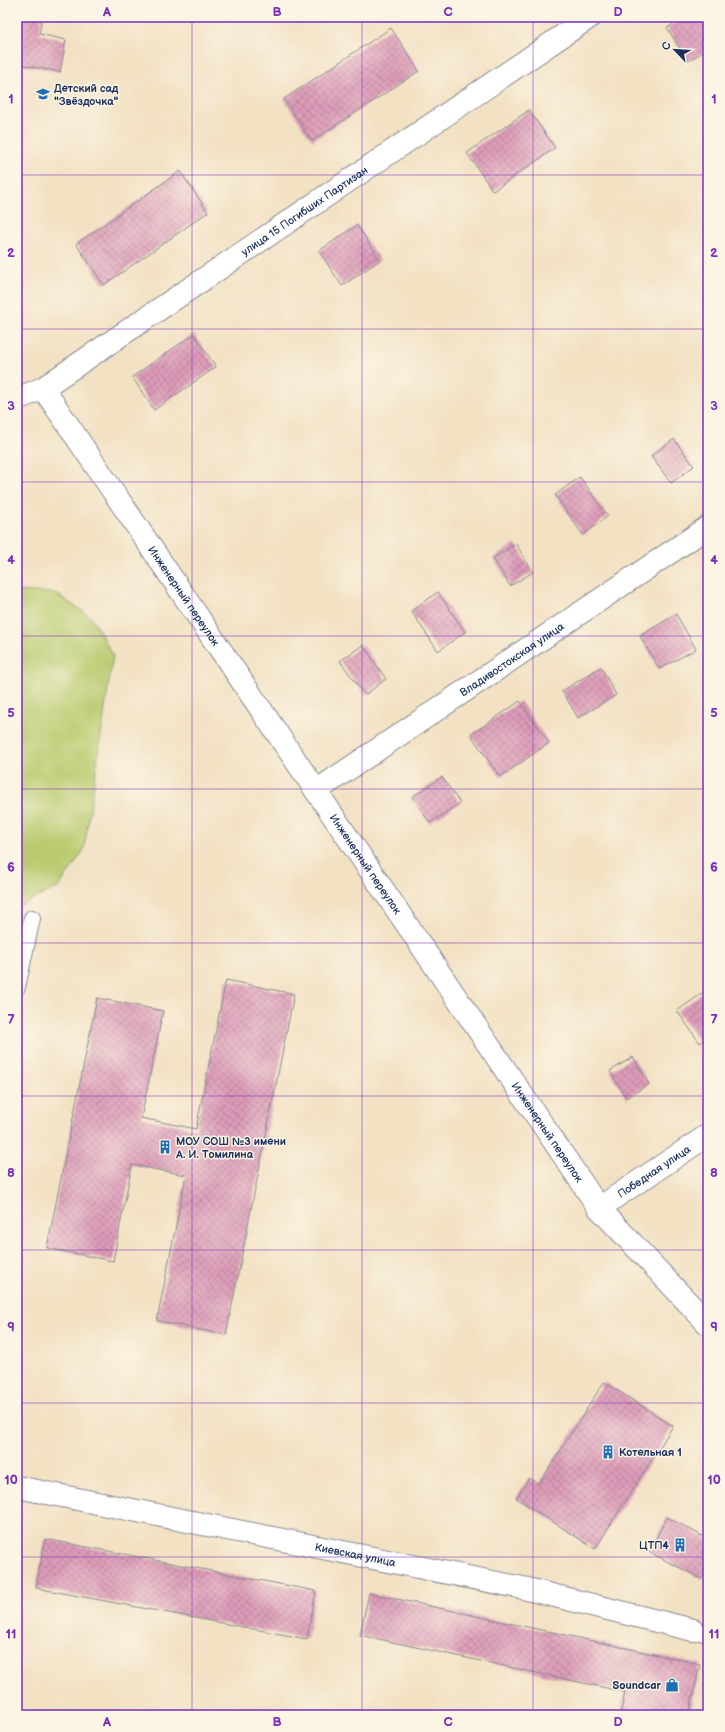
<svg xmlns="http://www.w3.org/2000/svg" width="725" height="1732" font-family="'Balsamiq Sans',sans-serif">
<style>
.green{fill:#b9cb6e;stroke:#6a7d66}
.building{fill:url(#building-cross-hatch)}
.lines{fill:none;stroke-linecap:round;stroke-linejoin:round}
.service-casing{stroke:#868890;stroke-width:18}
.minor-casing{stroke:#868890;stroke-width:24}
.service{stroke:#fff;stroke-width:16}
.minor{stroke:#fff;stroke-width:22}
.grid{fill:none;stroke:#7b2cbf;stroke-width:1;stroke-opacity:0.55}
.labels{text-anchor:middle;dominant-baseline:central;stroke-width:3;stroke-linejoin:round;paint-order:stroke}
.poi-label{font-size:11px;font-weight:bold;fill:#1b2f5e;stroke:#fcf5e5;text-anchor:start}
.street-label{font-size:11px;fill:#1b2f5e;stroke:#fcf5e5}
.neatline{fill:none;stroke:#7b2cbf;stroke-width:1.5}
.grid-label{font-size:13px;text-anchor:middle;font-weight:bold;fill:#7b2cbf}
</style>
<defs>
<pattern id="building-cross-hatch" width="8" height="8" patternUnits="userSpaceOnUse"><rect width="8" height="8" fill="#de9cb9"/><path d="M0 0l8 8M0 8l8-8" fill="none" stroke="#b3809a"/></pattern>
</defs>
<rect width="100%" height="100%" fill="#fcf5e5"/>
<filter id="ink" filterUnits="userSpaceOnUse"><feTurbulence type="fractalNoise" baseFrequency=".025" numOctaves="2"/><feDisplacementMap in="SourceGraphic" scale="8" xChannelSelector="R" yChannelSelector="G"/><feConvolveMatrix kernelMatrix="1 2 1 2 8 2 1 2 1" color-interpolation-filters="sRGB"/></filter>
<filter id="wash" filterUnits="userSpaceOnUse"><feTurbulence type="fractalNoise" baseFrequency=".012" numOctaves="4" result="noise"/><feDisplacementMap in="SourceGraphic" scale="16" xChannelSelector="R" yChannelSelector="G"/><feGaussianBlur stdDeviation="0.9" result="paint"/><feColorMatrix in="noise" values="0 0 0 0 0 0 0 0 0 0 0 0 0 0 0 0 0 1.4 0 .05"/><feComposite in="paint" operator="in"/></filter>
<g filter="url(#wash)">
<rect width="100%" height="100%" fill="#f2e1c3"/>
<polygon class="green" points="17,591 55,593 91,617 113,655 84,850 59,887 21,905 17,904"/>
<g id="blocks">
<g class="building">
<polygon points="17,17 42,17 39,34 66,40 60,72 17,64"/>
<polygon points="685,17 706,17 708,20 708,49 688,61 667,28"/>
<polygon points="391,28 419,71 312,141 284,99"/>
<polygon points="529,110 555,148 493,191 467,153"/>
<polygon points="180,171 208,212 104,285 76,244"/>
<polygon points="357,225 380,260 342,286 319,251"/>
<polygon points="194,334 216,367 154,410 132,377"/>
<polygon points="674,439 694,466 671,483 651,456"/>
<polygon points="580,477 608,516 583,535 555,495"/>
<polygon points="516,544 533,572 510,586 493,558"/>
<polygon points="438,592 465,632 438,651 411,611"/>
<polygon points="676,614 696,649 659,669 640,636"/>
<polygon points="363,645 386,679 365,695 340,661"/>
<polygon points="601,667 616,695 578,718 562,691"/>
<polygon points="520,701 549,743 500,777 471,735"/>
<polygon points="442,777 460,803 430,823 412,797"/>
<polygon points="226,980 294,994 226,1335 157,1321 186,1175 132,1165 113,1261 47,1248 97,998 163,1011 141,1118 196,1129"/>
<polygon points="704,992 708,998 708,1038 700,1043 677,1011"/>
<polygon points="633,1057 649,1084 626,1098 610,1071"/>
<polygon points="604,1382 673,1426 595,1549 516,1498 529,1478 539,1484"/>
<polygon points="667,1517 708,1539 708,1567 702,1579 649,1552"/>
<polygon points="45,1539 316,1591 307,1639 36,1588"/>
<polygon points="369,1593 700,1664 689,1715 620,1715 625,1692 360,1635"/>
</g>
</g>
</g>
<g filter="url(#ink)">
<use href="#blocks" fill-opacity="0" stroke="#868890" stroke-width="1"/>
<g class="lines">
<g class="service-casing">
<g id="service">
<polyline points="17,987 32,918"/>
<polyline points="693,1630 708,1634"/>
</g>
</g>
<g class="minor-casing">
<g id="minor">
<path id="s1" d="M 43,388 L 599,1208 L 708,1324"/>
<path id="s2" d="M 17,399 L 43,388 L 590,17"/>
<path id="s3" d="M 316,791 L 708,527"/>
<path id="s4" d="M 599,1208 L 708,1135"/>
<path id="s5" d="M 17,1487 L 523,1588 L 693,1630"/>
</g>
</g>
<use href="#service" class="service"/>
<use href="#minor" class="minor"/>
</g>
</g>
<path class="grid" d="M 192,17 L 192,1715M 362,17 L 362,1715M 533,17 L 533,1715M 17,175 L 708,175M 17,329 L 708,329M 17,482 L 708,482M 17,636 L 708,636M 17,789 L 708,789M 17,943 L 708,943M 17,1096 L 708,1096M 17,1250 L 708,1250M 17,1403 L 708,1403M 17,1557 L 708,1557"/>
<defs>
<g id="school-bare" transform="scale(1.08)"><path d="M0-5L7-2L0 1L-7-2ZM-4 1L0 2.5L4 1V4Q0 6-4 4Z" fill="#1f6fb2" stroke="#fcf5e5" stroke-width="2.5" paint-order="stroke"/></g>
<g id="building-bare" transform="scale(1.08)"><path d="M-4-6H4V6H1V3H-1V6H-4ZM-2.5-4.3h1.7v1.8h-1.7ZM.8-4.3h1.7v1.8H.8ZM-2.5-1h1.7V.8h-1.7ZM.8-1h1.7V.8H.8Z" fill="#1f6fb2" stroke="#fcf5e5" stroke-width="2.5" paint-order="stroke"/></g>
<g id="shop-bare" transform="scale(1.08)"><path d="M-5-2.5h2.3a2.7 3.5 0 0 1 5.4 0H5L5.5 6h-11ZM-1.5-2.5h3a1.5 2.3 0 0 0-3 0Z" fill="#1f6fb2" stroke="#fcf5e5" stroke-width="2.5" paint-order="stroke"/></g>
</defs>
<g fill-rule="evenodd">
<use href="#school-bare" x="43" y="94"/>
<use href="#building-bare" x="165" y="1147"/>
<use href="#building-bare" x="608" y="1452"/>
<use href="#building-bare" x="680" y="1545"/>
<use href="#shop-bare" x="672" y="1685"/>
</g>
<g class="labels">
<g class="poi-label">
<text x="54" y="88">Детский сад<tspan x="54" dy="13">"Звёздочка"</tspan></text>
<text x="176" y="1141">МОУ СОШ №3 имени<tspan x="176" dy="13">А. И. Томилина</tspan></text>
<text x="619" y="1452">Котельная 1</text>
<text x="669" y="1545" text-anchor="end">ЦТП4</text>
<text x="661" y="1685" text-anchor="end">Soundcar</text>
</g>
<g class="street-label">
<text stroke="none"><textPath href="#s2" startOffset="344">улица 15 Погибших Партизан</textPath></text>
<text stroke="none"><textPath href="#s1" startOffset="251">Инженерный переулок</textPath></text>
<text stroke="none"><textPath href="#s3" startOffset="236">Владивостокская улица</textPath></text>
<text stroke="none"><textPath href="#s1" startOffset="575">Инженерный переулок</textPath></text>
<text stroke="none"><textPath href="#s1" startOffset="899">Инженерный переулок</textPath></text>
<text stroke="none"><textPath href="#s4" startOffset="66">Победная улица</textPath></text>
<text stroke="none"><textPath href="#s5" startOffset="345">Киевская улица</textPath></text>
</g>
</g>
<rect width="725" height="1732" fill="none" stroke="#fcf5e5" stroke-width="44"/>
<g transform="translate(675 50) rotate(295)" stroke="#fcf5e5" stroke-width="3" paint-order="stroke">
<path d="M0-3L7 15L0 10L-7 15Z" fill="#1b2f5e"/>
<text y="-6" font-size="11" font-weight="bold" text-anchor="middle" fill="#1b2f5e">С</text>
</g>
<rect x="22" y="22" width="681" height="1688" class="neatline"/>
<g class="grid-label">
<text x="107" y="16">A</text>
<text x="277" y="16">B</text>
<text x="448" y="16">C</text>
<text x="618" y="16">D</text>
<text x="11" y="103">1</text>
<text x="714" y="103">1</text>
<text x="11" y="257">2</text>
<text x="714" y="257">2</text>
<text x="11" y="410">3</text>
<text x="714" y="410">3</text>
<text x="11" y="564">4</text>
<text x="714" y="564">4</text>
<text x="11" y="717">5</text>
<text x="714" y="717">5</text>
<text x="11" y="871">6</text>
<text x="714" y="871">6</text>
<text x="11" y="1024">7</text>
<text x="714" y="1024">7</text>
<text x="11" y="1177">8</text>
<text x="714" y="1177">8</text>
<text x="11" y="1331">9</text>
<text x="714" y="1331">9</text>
<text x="11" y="1484">10</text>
<text x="714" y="1484">10</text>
<text x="11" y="1638">11</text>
<text x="714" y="1638">11</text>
<text x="107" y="1726">A</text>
<text x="277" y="1726">B</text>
<text x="448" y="1726">C</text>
<text x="618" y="1726">D</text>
</g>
</svg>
